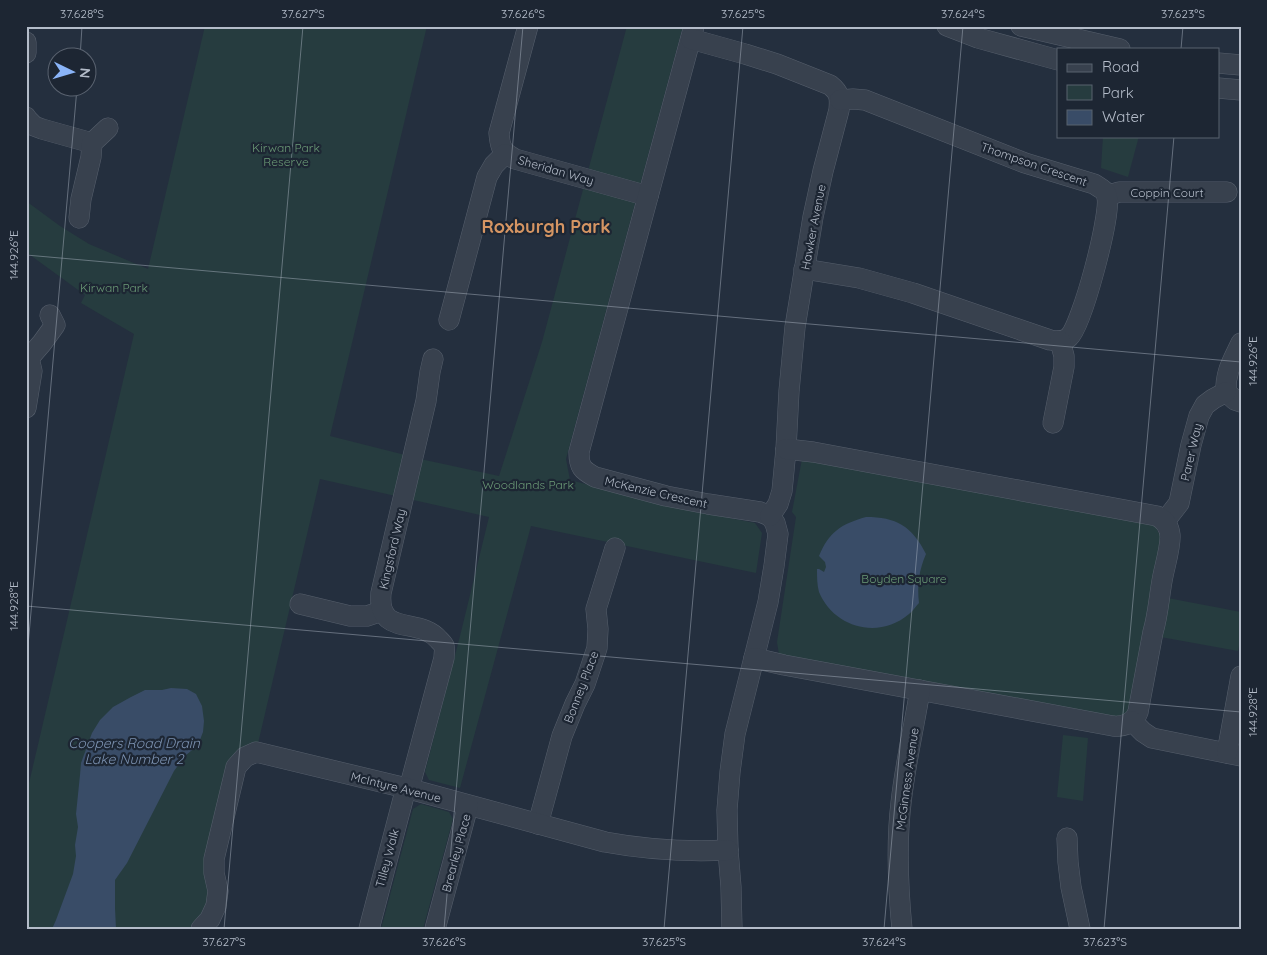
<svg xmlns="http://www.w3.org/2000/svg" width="1267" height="955" font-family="Quicksand,sans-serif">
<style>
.green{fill:#263c3f}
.water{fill:#394c67}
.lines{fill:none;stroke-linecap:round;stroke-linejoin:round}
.minor-casing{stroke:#565f6c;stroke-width:21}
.minor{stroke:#38414e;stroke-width:20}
.ticks{fill:none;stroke:#b4bcc9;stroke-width:1;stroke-opacity:0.45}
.labels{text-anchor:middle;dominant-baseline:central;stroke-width:4.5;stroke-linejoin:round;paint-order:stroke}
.park-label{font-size:12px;fill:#6b9a76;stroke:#1d2633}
.street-label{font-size:12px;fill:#b4bcc9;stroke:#1d2633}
.water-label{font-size:14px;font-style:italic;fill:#7c92b1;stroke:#1d2633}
.district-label{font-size:18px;font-weight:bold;fill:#d59563;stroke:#1d2633}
.neatline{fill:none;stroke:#b4bcc9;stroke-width:2}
.ticks-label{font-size:12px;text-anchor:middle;fill:#b4bcc9}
</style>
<rect width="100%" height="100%" fill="#242f3e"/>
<g class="green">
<polygon points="205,26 427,26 330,436 425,460 499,476 542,342 627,26 683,26 566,459 570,480 670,506 755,523 762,533 756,573 531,526 460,788 429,780 425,772 461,632 489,517 320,479 256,752 245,757 214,873 201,929 26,929 26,796 134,334 81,303 85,295 26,252 26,201 60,226 89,244 148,269"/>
<polygon points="1103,136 1139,136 1128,177 1101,168"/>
<polygon points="802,459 1154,523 1162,540 1152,595 1241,612 1241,636 1238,651 1144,634 1130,709 1126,716 1118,718 779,655 777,642 796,517 792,512"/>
<polygon points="1063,735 1088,738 1083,801 1057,797"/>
<polygon points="421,804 449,812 453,819 423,929 381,929 413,809"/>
</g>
<g class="water">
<path d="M 866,517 C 896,517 912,526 926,554 C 919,570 917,585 919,603 C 916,606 913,611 909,614 C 879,640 834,628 819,592 C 817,585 817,577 817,569 L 819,569 L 824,572 L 826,567 L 825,562 L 819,556 C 829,532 841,524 866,517 Z"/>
<polygon points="171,688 187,689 196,694 202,706 204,721 203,732 198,745 185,756 174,771 127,863 115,880 115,908 116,929 52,929 56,920 73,874 76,856 75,845 78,827 76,814 80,775 81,763 92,733 100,720 113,707 131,697 145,690 162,690"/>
</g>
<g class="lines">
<g class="minor-casing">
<g id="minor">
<path d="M 528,26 L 499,133 C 500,148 502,152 515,159 L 648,196"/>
<path d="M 694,26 L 579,452 C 579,467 582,470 595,477 L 666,496 L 708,504 L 760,512 L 770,516 L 775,523 L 778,534 L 774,566 L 768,602 L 735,734 L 730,772 L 727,810 L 728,850 L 731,887 L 732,929"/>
<polyline points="947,26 978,38 1058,60"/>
<polyline points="1021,26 1120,49"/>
<path d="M 691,39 L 745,54 L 777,64 L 830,85 C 840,93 840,98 839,110 L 823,171 L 813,217 L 795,327 L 789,391 L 786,449 L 782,491 L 778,504 L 770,516"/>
<polyline points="26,42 26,53"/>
<polyline points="1218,63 1241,65"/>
<polyline points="1218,88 1241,90"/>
<polyline points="26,117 27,119 34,126 42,129 92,143"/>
<polyline points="1107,196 1119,192 1227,192"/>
<polyline points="79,218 81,199 91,157 92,143 108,128"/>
<path d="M 804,269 L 859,278 L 913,293 L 1050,340 C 1056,341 1064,342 1069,337 C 1082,325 1111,216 1107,197 C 1106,190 1100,188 1094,184 L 1025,163 L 865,100 L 853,99 L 840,100"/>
<polyline points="449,320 487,177 494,165 505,154"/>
<path d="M 1241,343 C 1233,360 1225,372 1226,392 L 1235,400 L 1241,402"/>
<polyline points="26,408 32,371 29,358 42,343 55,325 50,315"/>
<polyline points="1053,423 1064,367 1064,356 1060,341"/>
<polyline points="1165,521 1179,503 1191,445 1199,416 1205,405 1213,399 1226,392"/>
<polyline points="300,604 350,616 367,616 382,611"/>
<path d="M 754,658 L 784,665 L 1113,726 C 1125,727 1134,723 1138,712 L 1153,632 C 1158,615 1159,598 1162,581 C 1164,568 1171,547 1170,535 C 1169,526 1165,520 1157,516 L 813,452 L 786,449"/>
<polyline points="1132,721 1143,732 1152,738 1241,756"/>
<polyline points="1227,753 1241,676"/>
<path d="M 409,789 L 444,658 C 444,655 445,649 444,646 C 443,644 441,642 439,640 C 420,616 377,638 381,593 L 426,401 L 430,372 L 433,359"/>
<polyline points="538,824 562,736 575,704 585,684 597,648 598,629 596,609 615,548"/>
<polyline points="1067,838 1068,862 1071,887 1080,929"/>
<path d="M 201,929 L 210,919 L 216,906 L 218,891 L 214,873 L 214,859 L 236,767 L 245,757 L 256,752 L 406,788 L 605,842 C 648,850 685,852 728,850"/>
<polyline points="369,929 406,788"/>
<polyline points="435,929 468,806"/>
<path d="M 902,929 C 898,887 896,845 901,803 C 905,765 914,727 920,690"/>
</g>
</g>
<use href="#minor" class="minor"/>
</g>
<path class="ticks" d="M 1181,49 L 1183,26M 80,58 L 82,26M 26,255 L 1241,362M 26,606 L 1241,712M 26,669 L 77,88M 224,929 L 303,26M 444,929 L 523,26M 664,929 L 743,26M 884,929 L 963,26M 1104,929 L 1174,136"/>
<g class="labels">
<g class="park-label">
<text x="286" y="147">Kirwan Park<tspan x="286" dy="14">Reserve</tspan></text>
<text x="114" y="287">Kirwan Park</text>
<text x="528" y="484">Woodlands Park</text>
<text x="904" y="578">Boyden Square</text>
</g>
<g class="street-label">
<text transform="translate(1034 164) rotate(19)">Thompson Crescent</text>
<text transform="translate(556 170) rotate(16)">Sheridan Way</text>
<text x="1167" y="192">Coppin Court</text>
<text transform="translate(813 227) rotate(-79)">Hawker Avenue</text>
<text transform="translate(1191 452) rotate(-77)">Parer Way</text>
<text transform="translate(656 492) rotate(13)">McKenzie Crescent</text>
<text transform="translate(392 549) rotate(-77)">Kingsford Way</text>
<text transform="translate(581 687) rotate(-69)">Bonney Place</text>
<text transform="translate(907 779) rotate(-82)">McGinness Avenue</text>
<text transform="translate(396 787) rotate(14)">McIntyre Avenue</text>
<text transform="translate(456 853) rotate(-75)">Brearley Place</text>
<text transform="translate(387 858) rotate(-75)">Tilley Walk</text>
</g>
<g class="water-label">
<text x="134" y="743">Coopers Road Drain<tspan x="134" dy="16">Lake Number 2</tspan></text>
</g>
<g class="district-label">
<text x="546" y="226">Roxburgh Park</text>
</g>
</g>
<rect width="1267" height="955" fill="none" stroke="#1d2633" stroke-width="55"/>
<rect x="1057" y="48" width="162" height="90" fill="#1d2633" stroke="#59626f"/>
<rect x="1067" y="64" width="25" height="8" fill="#38414e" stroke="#59626f"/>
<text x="1102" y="72" font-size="15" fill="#b4bcc9">Road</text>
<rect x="1067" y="85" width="25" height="15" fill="#263c3f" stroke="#59626f"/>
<text x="1102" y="98" font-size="15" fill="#b4bcc9">Park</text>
<rect x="1067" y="110" width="25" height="15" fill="#394c67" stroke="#59626f"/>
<text x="1102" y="122" font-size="15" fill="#b4bcc9">Water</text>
<g transform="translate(72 72) rotate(95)"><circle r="24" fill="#1d2633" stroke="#59626f"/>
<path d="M0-4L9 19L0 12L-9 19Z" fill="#8ab4f8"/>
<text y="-8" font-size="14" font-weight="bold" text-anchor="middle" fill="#b4bcc9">N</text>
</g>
<rect x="28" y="28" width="1212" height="900" class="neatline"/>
<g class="ticks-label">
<text x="82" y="18">37.628°S</text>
<text x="303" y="18">37.627°S</text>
<text x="523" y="18">37.626°S</text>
<text x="743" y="18">37.625°S</text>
<text x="963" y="18">37.624°S</text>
<text x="1183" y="18">37.623°S</text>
<text transform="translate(14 255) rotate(-90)" y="4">144.926°E</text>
<text transform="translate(1253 361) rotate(-90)" y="4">144.926°E</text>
<text transform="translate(14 606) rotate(-90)" y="4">144.928°E</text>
<text transform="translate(1253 712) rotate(-90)" y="4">144.928°E</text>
<text x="224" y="946">37.627°S</text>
<text x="444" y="946">37.626°S</text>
<text x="664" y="946">37.625°S</text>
<text x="884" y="946">37.624°S</text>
<text x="1105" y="946">37.623°S</text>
</g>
</svg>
